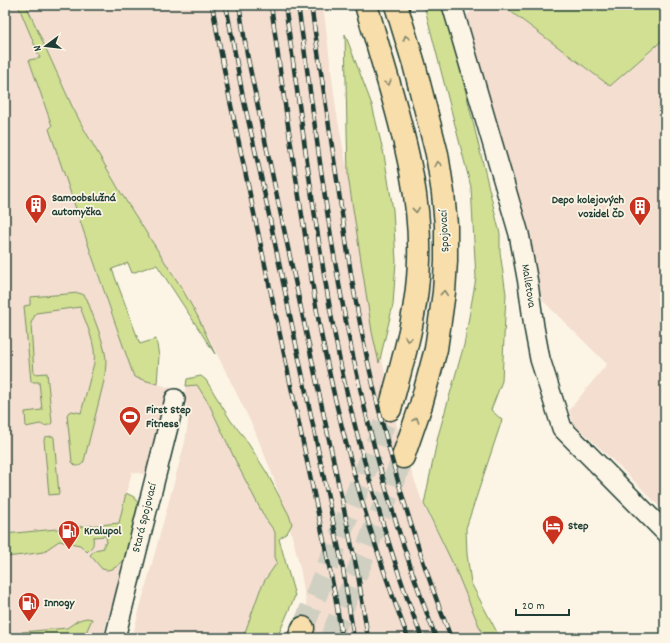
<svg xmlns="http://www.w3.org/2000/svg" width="670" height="643" font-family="Dekko,sans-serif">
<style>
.built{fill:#f4ded0}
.green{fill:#d1e093;stroke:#788e64}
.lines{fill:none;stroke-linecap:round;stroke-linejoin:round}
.major-tunnel{stroke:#d0d0c2;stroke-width:22;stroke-dasharray:22 11;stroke-linecap:butt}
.minor-casing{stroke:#1f3d34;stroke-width:22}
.major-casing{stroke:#1f3d34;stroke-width:25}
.minor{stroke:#fcf5e5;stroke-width:19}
.major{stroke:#f8deab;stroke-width:22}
.rail-casing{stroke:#1f3d34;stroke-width:4.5}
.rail{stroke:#fcf5e5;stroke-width:3;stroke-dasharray:9;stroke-linecap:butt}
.oneway{stroke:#81856a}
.labels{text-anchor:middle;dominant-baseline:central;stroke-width:3.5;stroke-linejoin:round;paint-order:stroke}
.poi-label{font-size:12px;font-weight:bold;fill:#1f3d34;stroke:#fcf5e5;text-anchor:start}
.street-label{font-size:12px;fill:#1f3d34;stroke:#fcf5e5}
</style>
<rect width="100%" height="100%" fill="#fcf5e5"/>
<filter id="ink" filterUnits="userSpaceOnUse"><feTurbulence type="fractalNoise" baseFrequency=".025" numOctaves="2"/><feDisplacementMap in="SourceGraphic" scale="8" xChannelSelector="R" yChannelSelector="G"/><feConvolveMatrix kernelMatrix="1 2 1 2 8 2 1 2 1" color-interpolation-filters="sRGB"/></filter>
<g filter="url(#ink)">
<g class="built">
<polygon points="5,5 18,5 41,59 29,61 52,126 97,273 134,377 171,388 148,475 132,472 119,522 135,521 104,633 49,638 5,638"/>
<polygon points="26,5 323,5 336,109 359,234 371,306 386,379 401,442 423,504 455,568 484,638 312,638 301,573 295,547 285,511 271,471 254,429 225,370 198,317 181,287 121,193 84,129 72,106"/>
<polygon points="477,5 502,5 610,86 665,38 665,512 619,466 573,423 569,410 607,364 543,301 533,258 463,21 468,14"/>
<polygon points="197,385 209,404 238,466 265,518 275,532 275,557 277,562 276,564 265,580 260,590 243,638 137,638 132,637 185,442 188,421 185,390 186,386"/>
</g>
<g class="green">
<path d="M 18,5 L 26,5 L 72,106 L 84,129 L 121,193 L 181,287 L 198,317 L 215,354 L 157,265 L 152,266 L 132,273 L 128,263 L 112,269 L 140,344 L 156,339 L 159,356 L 157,384 L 134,377 C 105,295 77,212 49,129 L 52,126 L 29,60 L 40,58 Z"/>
<polygon points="424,5 437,5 438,7 446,10 500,234 500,252 506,294 502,381 491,410 502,420 466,528 467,554 471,583 500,638 484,638 455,568 424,504 438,436 464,345 476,278 471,187"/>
<polygon points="502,5 665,5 665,38 610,86"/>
<polygon points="345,34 372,105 384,155 393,210 396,261 393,305 379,363 372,332 348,176"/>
<path d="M 79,293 L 84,295 L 87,299 C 93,317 104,341 106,359 C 106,367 105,374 104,381 L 84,461 C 82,465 80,466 76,466 L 72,462 L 67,415 L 69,412 L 72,411 L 81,413 L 94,363 C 97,346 86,323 80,307 L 36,313 L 31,323 L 34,374 L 47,373 L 52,422 L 51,424 C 47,426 44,426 40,424 L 26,427 L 25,412 L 42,410 L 39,382 L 31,382 L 24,306 L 30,305 L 30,297 Z"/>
<polygon points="201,376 206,380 231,421 244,437 267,473 289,515 292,524 287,533 279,539 295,596 277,638 243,638 260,590 265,580 276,564 277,562 275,557 275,532 265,518 238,466 209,404 197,385 186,386 187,379"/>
<polygon points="53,436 54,438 59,494 49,495 44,440 45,437"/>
<path d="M 126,493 L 134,497 L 139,505 L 125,558 L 121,563 L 116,567 L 112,569 L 107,570 L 102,569 L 90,555 L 95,550 L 104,548 L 104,543 L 107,543 L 106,536 L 93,537 C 94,546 93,546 87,552 L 80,545 L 59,541 L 43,552 L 24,555 L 5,557 L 5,534 L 119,523 Z"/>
<polygon points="87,618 92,619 85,635 49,638 22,638 22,632 67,628 77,621 82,619"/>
</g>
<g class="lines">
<g class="major-tunnel">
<polyline points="303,628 390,409"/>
<polyline points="331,638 403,457"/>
</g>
<g class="minor-casing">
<g id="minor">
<polyline points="452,5 519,234 528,283 534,327 540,359 562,428 665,532"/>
<polyline points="115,638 175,399"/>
</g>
</g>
<g class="major-casing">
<g id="major">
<path d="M 366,5 C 374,32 382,60 390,87 C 406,143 421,201 419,260 C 418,311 403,360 390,409"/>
<polyline points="396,5 414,64 437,154 443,193 446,225 446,261 444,292 436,349 421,405 403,457"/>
<polyline points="299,638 303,628"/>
</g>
</g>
<use href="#minor" class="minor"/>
<use href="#major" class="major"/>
<g class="rail-casing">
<g id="rail">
<polyline points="212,5 230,101 324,541 335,595 342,638"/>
<polyline points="226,5 243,97 260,172 343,569 354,638"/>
<polyline points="239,5 247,54 263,131 349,533 358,575 368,638"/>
<path d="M 271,5 C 281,79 292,154 304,228 C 310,270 316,312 325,353 C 345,450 373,546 408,638"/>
<path d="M 285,5 C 302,122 316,240 339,357 C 347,396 357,435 368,474 C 384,529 401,585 422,638"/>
<path d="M 298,5 C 316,129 330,256 358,379 C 377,467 404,553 436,638"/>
<path d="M 311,5 L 351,274 C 372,399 405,520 451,638"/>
</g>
</g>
<use href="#rail" class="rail"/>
</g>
<defs><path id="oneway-chevron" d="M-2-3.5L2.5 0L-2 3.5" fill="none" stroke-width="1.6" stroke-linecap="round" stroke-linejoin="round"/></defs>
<g class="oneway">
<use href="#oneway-chevron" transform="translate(406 38) rotate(-107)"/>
<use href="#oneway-chevron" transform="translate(388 83) rotate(74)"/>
<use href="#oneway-chevron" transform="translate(438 164) rotate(-99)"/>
<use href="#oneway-chevron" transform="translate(416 210) rotate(84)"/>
<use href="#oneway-chevron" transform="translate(444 293) rotate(-84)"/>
<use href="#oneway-chevron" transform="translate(408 339) rotate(102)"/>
<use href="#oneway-chevron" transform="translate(416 420) rotate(-71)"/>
</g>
</g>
<defs>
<g id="building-pin" transform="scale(1.15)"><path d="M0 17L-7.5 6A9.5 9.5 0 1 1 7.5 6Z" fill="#c8321e" stroke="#fcf5e5"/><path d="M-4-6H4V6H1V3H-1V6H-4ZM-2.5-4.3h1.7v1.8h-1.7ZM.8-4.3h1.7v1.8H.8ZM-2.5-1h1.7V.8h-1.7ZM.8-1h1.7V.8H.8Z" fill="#fff"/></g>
<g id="stadium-pin" transform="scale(1.15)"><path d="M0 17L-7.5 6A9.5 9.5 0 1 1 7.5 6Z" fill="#c8321e" stroke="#fcf5e5"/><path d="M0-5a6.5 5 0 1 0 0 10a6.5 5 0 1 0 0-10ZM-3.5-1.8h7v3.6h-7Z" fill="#fff"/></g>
<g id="hotel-pin" transform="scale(1.15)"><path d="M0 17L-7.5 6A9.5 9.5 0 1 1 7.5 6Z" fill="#c8321e" stroke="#fcf5e5"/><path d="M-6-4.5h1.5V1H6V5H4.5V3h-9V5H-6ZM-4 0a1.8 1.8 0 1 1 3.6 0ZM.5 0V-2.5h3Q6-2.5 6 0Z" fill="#fff"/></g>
<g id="fuel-pin" transform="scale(1.15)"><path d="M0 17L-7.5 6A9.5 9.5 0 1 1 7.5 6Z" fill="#c8321e" stroke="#fcf5e5"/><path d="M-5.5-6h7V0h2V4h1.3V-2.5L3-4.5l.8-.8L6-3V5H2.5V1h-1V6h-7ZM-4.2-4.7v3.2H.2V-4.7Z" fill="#fff"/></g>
</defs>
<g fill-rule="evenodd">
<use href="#building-pin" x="36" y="205"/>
<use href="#building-pin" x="640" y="207"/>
<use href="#stadium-pin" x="130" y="417"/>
<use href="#hotel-pin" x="553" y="526"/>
<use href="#fuel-pin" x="69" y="531"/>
<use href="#fuel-pin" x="29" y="603"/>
</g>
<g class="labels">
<g class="poi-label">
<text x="52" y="198">Samoobslužná<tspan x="52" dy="14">automyčka</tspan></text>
<text x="624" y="200" text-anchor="end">Depo kolejových<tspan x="624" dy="14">vozidel ČD</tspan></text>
<text x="146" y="410">First Step<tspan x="146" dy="14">Fitness</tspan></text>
<text x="568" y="526">Step</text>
<text x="84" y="531">Kralupol</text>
<text x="44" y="603">Innogy</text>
</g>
<g class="street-label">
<text transform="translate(445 231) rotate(-93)">Spojovací</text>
<text transform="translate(528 286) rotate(81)">Malletova</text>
<text transform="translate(145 518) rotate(-76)">Stará Spojovací</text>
</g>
</g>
<rect width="670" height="643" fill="none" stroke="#fcf5e5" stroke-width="20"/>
<rect x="10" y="10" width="650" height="623" fill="none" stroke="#1f3d34" stroke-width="1.5" filter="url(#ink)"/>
<g transform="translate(46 46) rotate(255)" stroke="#fcf5e5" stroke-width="3" paint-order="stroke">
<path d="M0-3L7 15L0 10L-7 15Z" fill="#1f3d34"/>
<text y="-6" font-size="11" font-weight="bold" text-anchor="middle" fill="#1f3d34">N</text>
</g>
<path d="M516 609v6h53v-6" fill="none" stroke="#1f3d34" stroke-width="2"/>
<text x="522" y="609" font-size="12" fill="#1f3d34" stroke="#fcf5e5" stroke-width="3" paint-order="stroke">20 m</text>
</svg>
